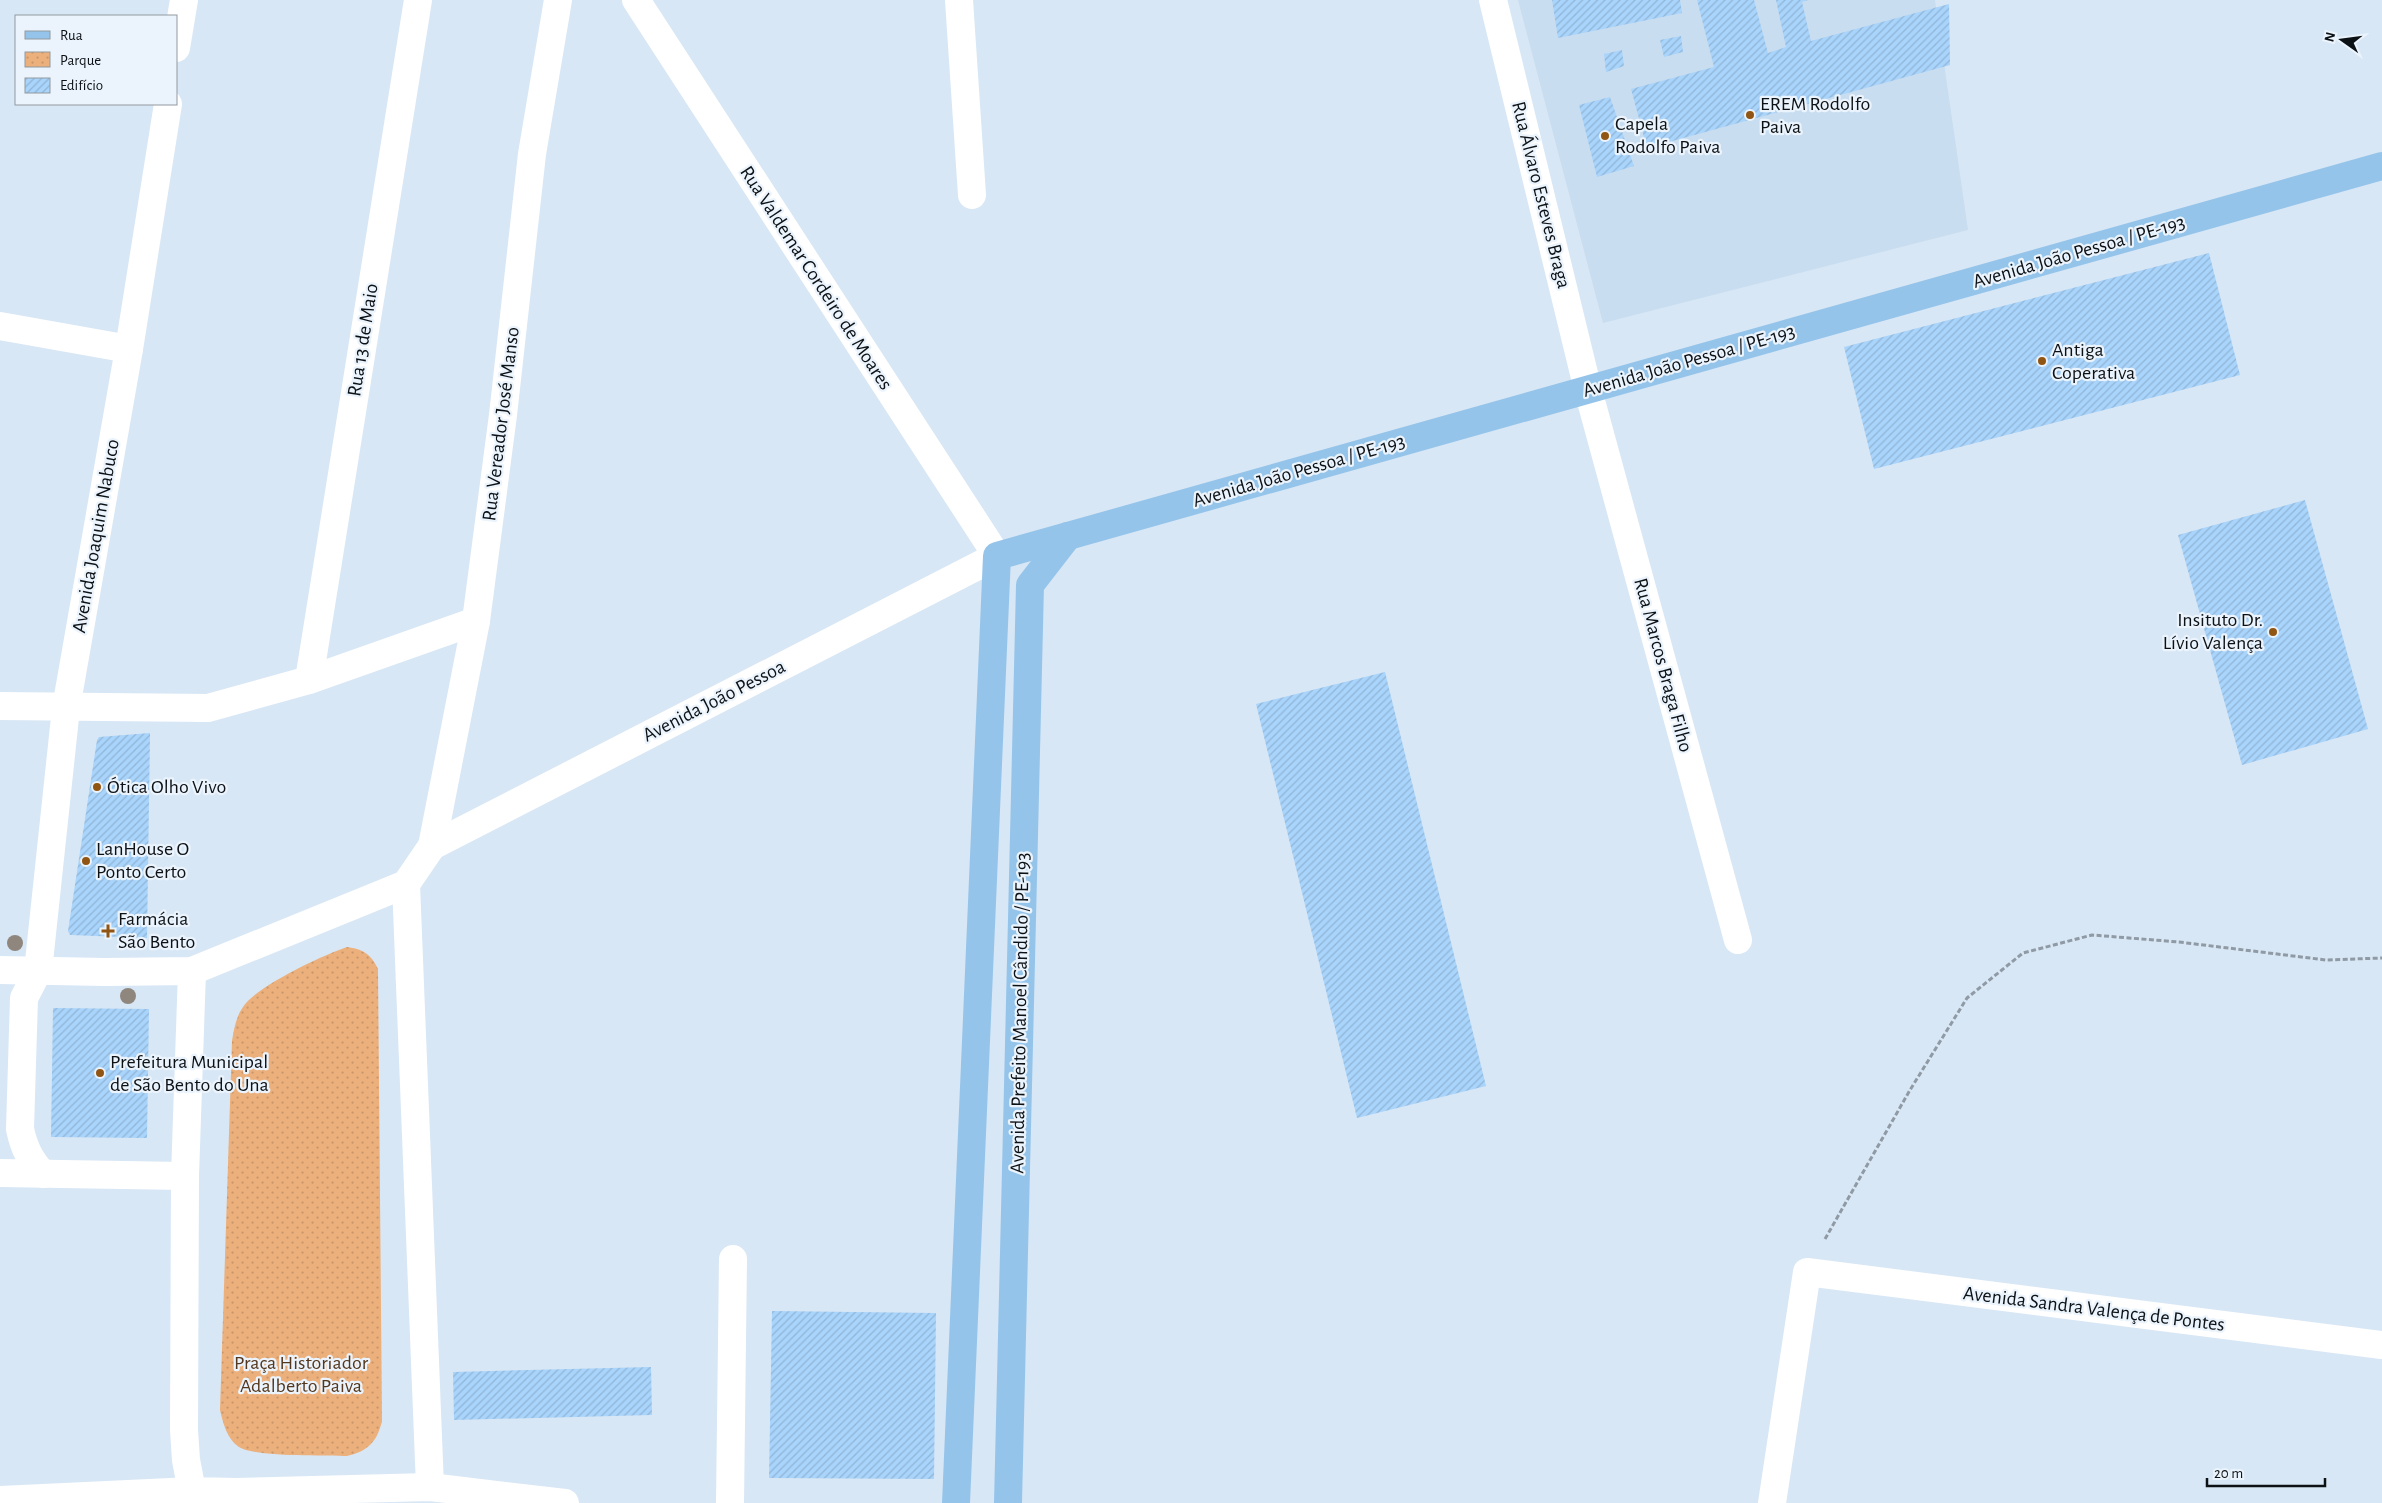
<svg xmlns="http://www.w3.org/2000/svg" width="2382" height="1503" font-family="'Alegreya Sans',sans-serif">
<style>
.built{fill:#c8ddf0}
.park{fill:url(#park-dots)}
.building{fill:url(#building-hatch)}
.lines{fill:none;stroke-linecap:round;stroke-linejoin:round}
.path{stroke:#8f9aa5;stroke-width:3;stroke-dasharray:5 2.5;stroke-linecap:butt}
.minor{stroke:#fff;stroke-width:28}
.tertiary{stroke:#fff;stroke-width:28}
.secondary{stroke:#fff;stroke-width:28}
.primary{stroke:#95c4ea;stroke-width:28}
.tree{fill:#8f867e}
.poi-dot{fill:#905413;stroke:#ebf4fc;stroke-width:2}
.labels{text-anchor:middle;dominant-baseline:central;stroke-width:4.5;stroke-linejoin:round;paint-order:stroke}
.poi-label{font-size:20px;fill:#0c1115;stroke:#ebf4fc;text-anchor:start}
.street-label{font-size:20px;fill:#0c1115;stroke:#ebf4fc}
.park-label{font-size:20px;fill:#54371c;stroke:#ebf4fc}
</style>
<defs>
<pattern id="park-dots" width="8" height="8" patternUnits="userSpaceOnUse" patternTransform="scale(1.25)"><rect width="8" height="8" fill="#ecb07c"/><path d="M2 2h.1M6 6h.1" fill="none" stroke="#c9966a" stroke-width="1.8" stroke-linecap="round"/></pattern>
<pattern id="building-hatch" width="6" height="6" patternUnits="userSpaceOnUse" patternTransform="scale(1.25)"><rect width="6" height="6" fill="#a9d4fb"/><path d="M-1 1l2-2M0 6l6-6M5 7l2-2" fill="none" stroke="#90b5d6"/></pattern>
</defs>
<rect width="100%" height="100%" fill="#d8e7f5"/>
<polygon class="built" points="1518,0 1935,0 1968,230 1603,323"/>
<path class="park" d="M 347,947 C 363,949 371,954 378,969 L 382,1421 C 377,1442 368,1451 347,1456 C 325,1455 254,1457 239,1447 C 227,1439 223,1423 220,1410 L 232,1041 C 234,1029 236,1017 243,1007 C 255,987 323,955 347,947 Z"/>
<g class="building">
<polygon points="1552,0 1680,0 1682,13 1558,38"/>
<polygon points="1697,0 1754,0 1768,53 1786,47 1776,0 1808,0 1802,2 1811,41 1949,4 1950,65 1647,148 1631,89 1714,67"/>
<polygon points="1681,36 1683,52 1664,57 1660,40"/>
<polygon points="1622,50 1624,66 1606,72 1604,54"/>
<polygon points="1610,97 1634,166 1597,177 1579,105"/>
<polygon points="2209,253 2240,375 1874,469 1844,347"/>
<polygon points="2305,500 2368,729 2242,765 2178,535"/>
<polygon points="1385,672 1486,1086 1357,1118 1256,704"/>
<polygon points="150,733 147,938 70,935 68,931 97,740 99,737"/>
<polygon points="53,1008 149,1009 147,1138 51,1137"/>
<polygon points="772,1311 936,1313 934,1479 769,1478"/>
<polygon points="651,1367 652,1415 454,1420 453,1372"/>
</g>
<g class="lines">
<polyline class="path" points="1825,1239 1910,1090 1967,998 2023,953 2092,935 2179,942 2326,960 2382,958"/>
<g class="minor">
<polyline points="959,0 972,195"/>
<polyline points="0,326 129,349"/>
<polyline points="1588,390 1738,940"/>
<polyline points="309,680 418,0"/>
<polyline points="0,706 208,708 309,680 476,621"/>
<polyline points="432,846 476,621 503,415 532,154 558,0"/>
<polyline points="0,1500 192,1491"/>
<polyline points="730,1503 733,1259"/>
<polyline points="1772,1503 1807,1272 2382,1345"/>
</g>
<polyline class="tertiary" points="1493,0 1588,390"/>
<g class="secondary">
<polyline points="176,48 184,0"/>
<polyline points="406,884 430,1487"/>
<polyline points="0,970 105,972 192,971 406,884 432,846 997,556 636,0"/>
<polyline points="192,971 185,1176 184,1430 186,1460 192,1491 236,1492 430,1487 565,1503"/>
<polyline points="0,1173 185,1176"/>
<path d="M 43,1174 C 30,1160 24,1148 20,1129 L 24,998 L 38,971 L 66,708 L 129,349 L 168,104"/>
</g>
<g class="primary">
<polyline points="956,1503 997,556 2382,166"/>
<polyline points="1008,1503 1030,585 1068,536"/>
</g>
</g>
<g class="tree">
<circle cx="15" cy="943" r="8"/>
<circle cx="128" cy="996" r="8"/>
</g>
<g class="poi-dot">
<circle cx="1750" cy="115" r="5"/>
<circle cx="1605" cy="136" r="5"/>
<circle cx="2042" cy="361" r="5"/>
<circle cx="2273" cy="632" r="5"/>
<circle cx="97" cy="787" r="5"/>
<circle cx="86" cy="861" r="5"/>
<path d="M105.5 923.5h5v5h5v5h-5v5h-5v-5h-5v-5h5z"/>
<circle cx="100" cy="1073" r="5"/>
</g>
<g class="labels">
<g class="poi-label">
<text x="1760" y="104">EREM Rodolfo<tspan x="1760" dy="23">Paiva</tspan></text>
<text x="1615" y="124">Capela<tspan x="1615" dy="23">Rodolfo Paiva</tspan></text>
<text x="2052" y="350">Antiga<tspan x="2052" dy="23">Coperativa</tspan></text>
<text x="2263" y="620" text-anchor="end">Insituto Dr.<tspan x="2263" dy="23">Lívio Valença</tspan></text>
<text x="107" y="787">Ótica Olho Vivo</text>
<text x="96" y="849">LanHouse O<tspan x="96" dy="23">Ponto Certo</tspan></text>
<text x="118" y="919">Farmácia<tspan x="118" dy="23">São Bento</tspan></text>
<text x="110" y="1062">Prefeitura Municipal<tspan x="110" dy="23">de São Bento do Una</tspan></text>
</g>
<g class="street-label">
<text transform="translate(1541 195) rotate(76)">Rua Álvaro Esteves Braga</text>
<text transform="translate(2079 252) rotate(-16)">Avenida João Pessoa / PE-193</text>
<text transform="translate(816 278) rotate(57)">Rua Valdemar Cordeiro de Moares</text>
<text transform="translate(363 340) rotate(-81)">Rua 13 de Maio</text>
<text transform="translate(1689 361) rotate(-16)">Avenida João Pessoa / PE-193</text>
<text transform="translate(501 424) rotate(-83)">Rua Vereador José Manso</text>
<text transform="translate(1299 471) rotate(-16)">Avenida João Pessoa / PE-193</text>
<text transform="translate(96 536) rotate(-80)">Avenida Joaquim Nabuco</text>
<text transform="translate(1663 665) rotate(75)">Rua Marcos Braga Filho</text>
<text transform="translate(714 701) rotate(-27)">Avenida João Pessoa</text>
<text transform="translate(1020 1013) rotate(-89)">Avenida Prefeito Manoel Cândido / PE-193</text>
<text transform="translate(2094 1309) rotate(7)">Avenida Sandra Valença de Pontes</text>
</g>
<g class="park-label">
<text x="301" y="1363">Praça Historiador<tspan x="301" dy="23">Adalberto Paiva</tspan></text>
</g>
</g>
<rect x="15" y="15" width="162" height="90" fill="#ebf4fc" stroke="#9299a0"/>
<rect x="25" y="31" width="25" height="8" fill="#95c4ea" stroke="#9299a0"/>
<text x="60" y="40" font-size="15" fill="#0c1115">Rua</text>
<rect x="25" y="52" width="25" height="15" fill="url(#park-dots)" stroke="#9299a0"/>
<text x="60" y="65" font-size="15" fill="#0c1115">Parque</text>
<rect x="25" y="78" width="25" height="15" fill="url(#building-hatch)" stroke="#9299a0"/>
<text x="60" y="90" font-size="15" fill="#0c1115">Edifício</text>
<g transform="translate(2342 40) rotate(284)" stroke="#ebf4fc" stroke-width="4" paint-order="stroke">
<path d="M0-4L9 19L0 12L-9 19Z" fill="#0c1115"/>
<text y="-8" font-size="14" font-weight="bold" text-anchor="middle" fill="#0c1115">N</text>
</g>
<path d="M2207 1478v8h118v-8" fill="none" stroke="#0c1115" stroke-width="2.5"/>
<text x="2214" y="1478" font-size="15" fill="#0c1115" stroke="#ebf4fc" stroke-width="4" paint-order="stroke">20 m</text>
</svg>
